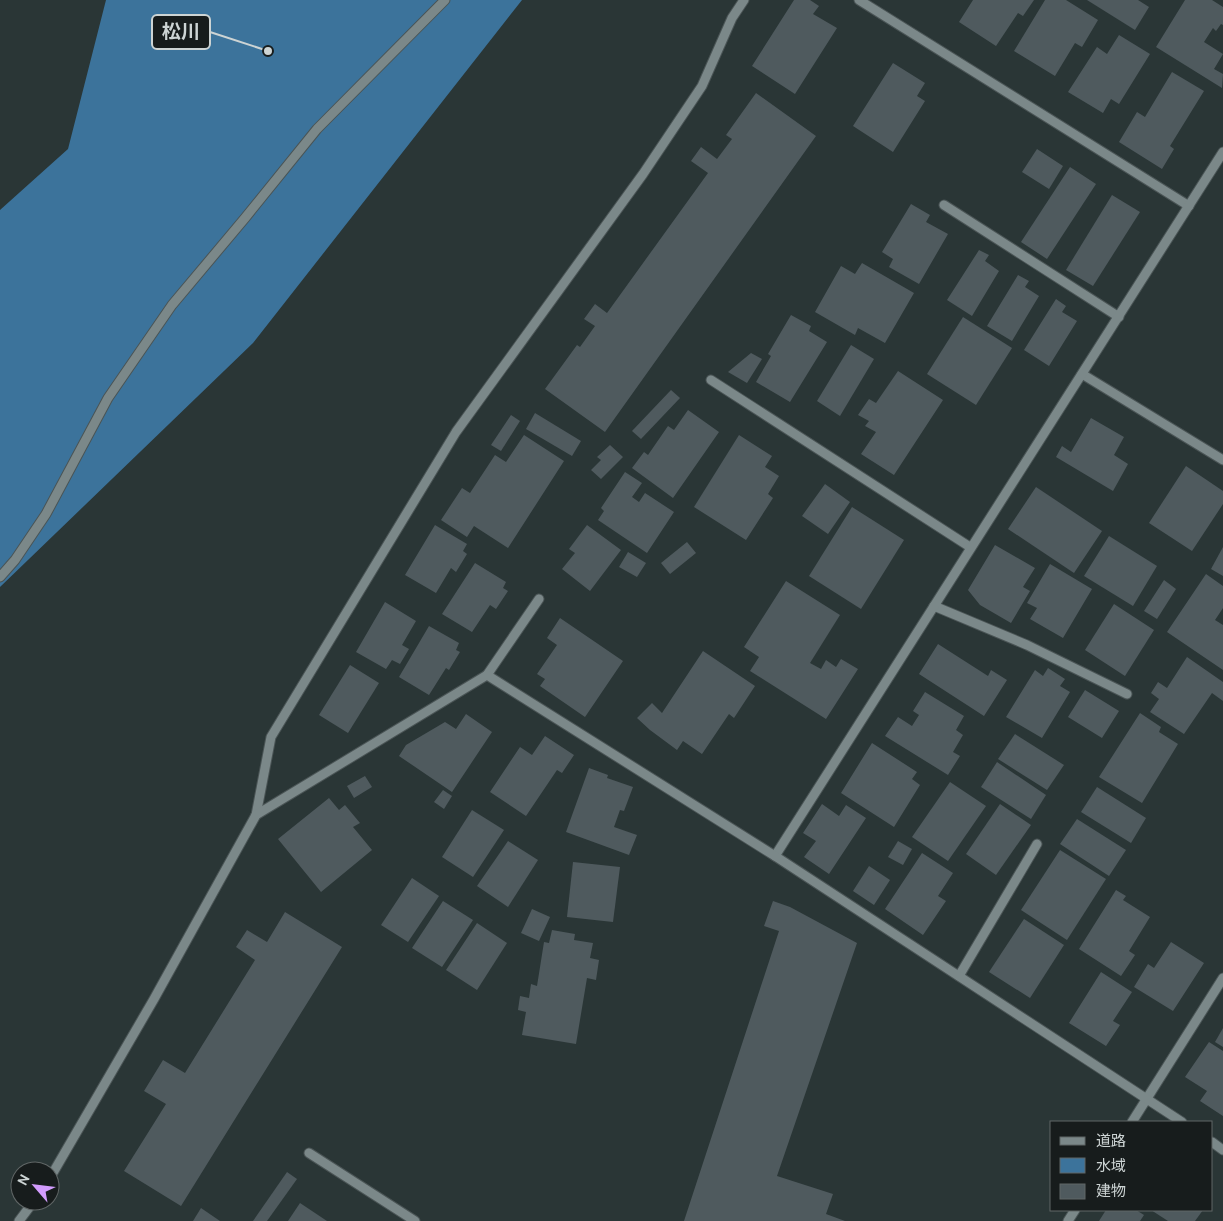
<svg xmlns="http://www.w3.org/2000/svg" width="1223" height="1221" font-family="Cabin,'Noto Sans JP',sans-serif">
<style>
.water{fill:#3c739b}
.building{fill:#4f5a5e}
.lines{fill:none;stroke-linecap:round;stroke-linejoin:round}
.minor-casing{stroke:#4a5455;stroke-width:11}
.minor{stroke:#7b8889;stroke-width:9}
.leader{fill:none;stroke:#cdd4d4;stroke-width:2}
.callout-dot{fill:#cdd4d4;stroke:#171c1c;stroke-width:2}
.callout{fill:#171c1c;stroke:#cdd4d4;stroke-width:2}
.callout-label{font-size:19px;text-anchor:middle;font-weight:bold;fill:#cdd4d4}
</style>
<rect width="100%" height="100%" fill="#2a3636"/>
<polygon class="water" points="106,0 522,0 253,343 0,587 0,210 68,149"/>
<g class="building">
<polygon points="794,0 810,0 819,6 813,14 837,28 795,94 752,66"/>
<polygon points="973,0 1034,0 1023,16 1018,13 996,46 959,22"/>
<polygon points="1045,0 1066,0 1098,20 1082,47 1075,43 1055,76 1014,51"/>
<polygon points="1087,0 1138,0 1149,7 1135,30"/>
<polygon points="1185,0 1212,0 1223,7 1223,25 1221,24 1216,31 1213,28 1204,42 1223,54 1214,69 1223,74 1222,88 1156,47"/>
<polygon points="1119,35 1150,54 1119,104 1111,99 1103,113 1068,92 1097,47 1107,54"/>
<polygon points="893,63 925,83 917,96 925,101 893,152 853,126"/>
<polygon points="1172,72 1204,91 1170,146 1174,149 1162,169 1119,142 1137,112 1145,117"/>
<polygon points="756,93 816,136 605,432 545,389 577,345 580,347 595,326 584,319 595,304 607,313 708,173 691,161 701,147 717,159 732,139 726,135"/>
<polygon points="1037,149 1063,166 1049,189 1022,172"/>
<polygon points="1070,167 1096,184 1047,259 1021,242"/>
<polygon points="1112,195 1140,212 1093,286 1066,270"/>
<polygon points="911,204 930,215 926,222 948,234 919,284 889,267 893,259 882,252"/>
<polygon points="979,250 989,255 985,261 999,271 972,316 947,300"/>
<polygon points="862,263 914,293 885,343 858,328 855,335 815,312 841,266 855,274"/>
<polygon points="1018,275 1029,281 1025,287 1039,296 1012,341 987,326"/>
<polygon points="1056,299 1066,306 1062,312 1077,321 1049,366 1024,350"/>
<polygon points="791,315 811,326 809,331 827,342 790,402 756,382 771,356 768,354"/>
<polygon points="963,317 1012,348 976,405 927,374"/>
<polygon points="851,345 874,359 840,416 817,401"/>
<polygon points="751,353 762,359 747,383 728,372"/>
<polygon points="898,371 943,400 894,475 861,454 876,432 865,426 869,421 858,415 869,399 876,403"/>
<polygon points="671,390 680,398 641,439 632,431"/>
<polygon points="688,410 719,432 673,498 632,468 644,452 648,455 668,426 674,430"/>
<polygon points="535,413 581,441 572,456 526,429"/>
<polygon points="511,415 520,421 501,451 491,445"/>
<polygon points="1091,418 1124,437 1114,455 1128,464 1113,491 1056,457 1062,446 1071,452"/>
<polygon points="524,435 564,461 508,548 474,526 467,537 441,520 462,488 470,493 495,455 506,462"/>
<polygon points="739,435 772,456 765,467 779,476 768,494 773,498 746,540 694,507"/>
<polygon points="610,445 623,457 601,479 591,470 601,460 597,457"/>
<polygon points="1186,466 1223,491 1223,504 1192,551 1149,523"/>
<polygon points="625,472 642,483 632,497 639,502 645,493 674,512 647,553 598,520 604,511 601,508"/>
<polygon points="825,484 850,502 828,534 802,516"/>
<polygon points="1036,487 1102,531 1074,573 1008,529"/>
<polygon points="852,507 904,540 861,609 809,576"/>
<polygon points="435,525 467,544 463,551 467,554 456,572 451,568 436,593 405,575"/>
<polygon points="587,525 621,550 590,591 562,569 575,553 569,549"/>
<polygon points="1109,536 1157,566 1133,606 1084,576"/>
<polygon points="687,542 696,553 670,574 661,563"/>
<polygon points="995,545 1035,568 1023,587 1030,591 1011,623 980,605 968,590"/>
<polygon points="1223,547 1223,576 1211,569"/>
<polygon points="628,552 646,563 637,577 619,567"/>
<polygon points="475,563 506,582 503,588 508,591 496,609 490,605 472,632 442,614"/>
<polygon points="1050,564 1092,589 1063,638 1030,619 1037,608 1027,603"/>
<polygon points="1206,574 1223,586 1223,608 1215,620 1223,625 1223,670 1167,632"/>
<polygon points="1164,580 1176,589 1157,619 1144,611"/>
<polygon points="786,581 840,615 810,663 821,669 826,660 836,667 841,659 858,669 826,719 750,671 759,657 744,647"/>
<polygon points="385,602 416,621 402,645 409,649 400,664 392,660 386,669 356,652"/>
<polygon points="1114,604 1154,630 1125,676 1085,650"/>
<polygon points="560,618 623,661 585,717 540,686 545,679 537,674 557,645 547,638"/>
<polygon points="429,626 459,643 456,650 460,652 449,670 446,668 429,695 399,677"/>
<polygon points="938,644 988,676 991,670 1007,680 984,716 919,674"/>
<polygon points="703,651 755,686 734,718 729,714 702,754 683,741 677,750 650,730 637,718 652,703 662,713"/>
<polygon points="1187,657 1223,682 1223,701 1212,693 1184,734 1150,712 1159,699 1151,693 1158,682 1167,688"/>
<polygon points="350,665 379,683 348,733 319,715"/>
<polygon points="1048,668 1065,679 1060,686 1070,692 1042,738 1006,717 1035,670 1043,676"/>
<polygon points="1085,690 1119,711 1102,738 1068,717"/>
<polygon points="925,692 964,716 956,730 963,735 953,752 960,756 948,775 885,736 898,717 912,726 919,715 913,711"/>
<polygon points="1140,713 1161,727 1159,732 1178,744 1142,803 1099,777"/>
<polygon points="466,714 492,732 452,792 399,756 406,745 445,722 456,729"/>
<polygon points="1015,734 1064,765 1047,790 998,759"/>
<polygon points="545,736 574,755 562,773 557,770 526,816 490,792 520,747 532,755"/>
<polygon points="872,743 917,772 912,779 920,785 894,827 841,793"/>
<polygon points="997,762 1046,795 1031,819 981,787"/>
<polygon points="589,768 608,775 607,778 633,787 624,811 620,810 614,827 637,835 629,855 566,832"/>
<polygon points="365,776 372,787 354,798 347,786"/>
<polygon points="950,782 986,806 948,861 912,837"/>
<polygon points="1097,787 1146,818 1131,843 1081,812"/>
<polygon points="443,790 452,796 444,809 434,802"/>
<polygon points="329,798 339,810 345,805 360,823 353,827 372,850 321,892 278,839"/>
<polygon points="822,804 839,816 846,805 866,818 829,874 804,857 816,841 803,833"/>
<polygon points="1000,804 1031,825 996,875 966,854"/>
<polygon points="472,810 504,830 473,877 442,857"/>
<polygon points="1077,819 1126,850 1109,876 1060,844"/>
<polygon points="508,841 538,860 508,907 477,886"/>
<polygon points="898,841 912,849 903,865 888,857"/>
<polygon points="1060,850 1106,879 1067,940 1021,910"/>
<polygon points="922,853 953,873 938,896 946,901 923,935 885,909"/>
<polygon points="573,862 620,867 613,922 567,917"/>
<polygon points="869,866 890,880 874,905 853,891"/>
<polygon points="412,878 439,896 408,942 381,925"/>
<polygon points="1116,890 1126,896 1123,900 1150,917 1129,951 1135,955 1121,976 1079,949"/>
<polygon points="443,901 473,920 442,967 412,948"/>
<polygon points="773,901 790,907 857,943 777,1176 833,1194 826,1214 845,1221 684,1221 779,931 764,926"/>
<polygon points="532,909 550,917 539,941 521,933"/>
<polygon points="285,912 342,947 181,1206 124,1171 166,1104 144,1091 163,1060 185,1073 255,960 236,947 247,930 267,942"/>
<polygon points="1024,919 1064,945 1030,998 989,972"/>
<polygon points="477,923 507,943 477,990 446,970"/>
<polygon points="552,930 575,934 574,940 593,943 590,958 599,960 596,980 587,978 576,1044 522,1035 526,1012 518,1010 520,996 529,998 531,984 537,986 544,942 549,943"/>
<polygon points="1171,942 1204,963 1173,1011 1134,987 1148,964 1154,968"/>
<polygon points="1101,972 1132,992 1113,1021 1120,1025 1106,1046 1069,1023"/>
<polygon points="1223,1028 1223,1047 1215,1042"/>
<polygon points="1209,1042 1223,1051 1223,1116 1200,1101 1207,1091 1185,1077"/>
<polygon points="287,1172 297,1179 267,1221 253,1221"/>
<polygon points="300,1203 327,1221 288,1221"/>
<polygon points="201,1208 220,1221 193,1221"/>
<polygon points="1106,1210 1136,1210 1144,1215 1140,1221 1099,1221"/>
<polygon points="1151,1210 1203,1210 1195,1221 1168,1221"/>
</g>
<g class="lines">
<g class="minor-casing">
<g id="minor">
<polyline points="859,0 1189,206"/>
<polyline points="944,205 1119,317"/>
<polyline points="1082,374 1223,460"/>
<polyline points="711,380 970,547"/>
<polyline points="0,577 15,560 46,514 108,398 172,305 245,218 317,129 445,0"/>
<polyline points="934,606 1027,645 1127,694"/>
<polyline points="487,675 539,599"/>
<polyline points="256,815 271,737 456,432 643,174 702,86 732,18 744,0"/>
<polyline points="775,856 1223,152"/>
<polyline points="959,976 1037,844"/>
<polyline points="1132,1122 1223,978"/>
<polyline points="1212,1142 1223,1150"/>
<polyline points="309,1153 415,1221"/>
<polyline points="50,1178 154,999 256,815 487,675 775,856 1182,1122"/>
<polyline points="19,1221 34,1201"/>
<polyline points="1068,1221 1075,1210"/>
</g>
</g>
<use href="#minor" class="minor"/>
</g>
<path class="leader" d="M268 51L210 32"/>
<circle class="callout-dot" cx="268" cy="51" r="5"/>
<rect class="callout" x="152" y="15" width="58" height="34" rx="5"/>
<g class="callout-label">
<text x="181" y="38">松川</text>
</g>
<rect x="1050" y="1121" width="162" height="90" fill="#171c1c" stroke="#606666"/>
<rect x="1060" y="1137" width="25" height="8" fill="#7b8889" stroke="#606666"/>
<text x="1096" y="1146" font-size="15" fill="#cdd4d4">道路</text>
<rect x="1060" y="1158" width="25" height="15" fill="#3c739b" stroke="#606666"/>
<text x="1096" y="1171" font-size="15" fill="#cdd4d4">水域</text>
<rect x="1060" y="1184" width="25" height="15" fill="#4f5a5e" stroke="#606666"/>
<text x="1096" y="1196" font-size="15" fill="#cdd4d4">建物</text>
<g transform="translate(35 1186) rotate(298)"><circle r="24" fill="#171c1c" stroke="#606666"/>
<path d="M0-4L9 19L0 12L-9 19Z" fill="#d29cfd"/>
<text y="-8" font-size="14" font-weight="bold" text-anchor="middle" fill="#cdd4d4">N</text>
</g>
</svg>
